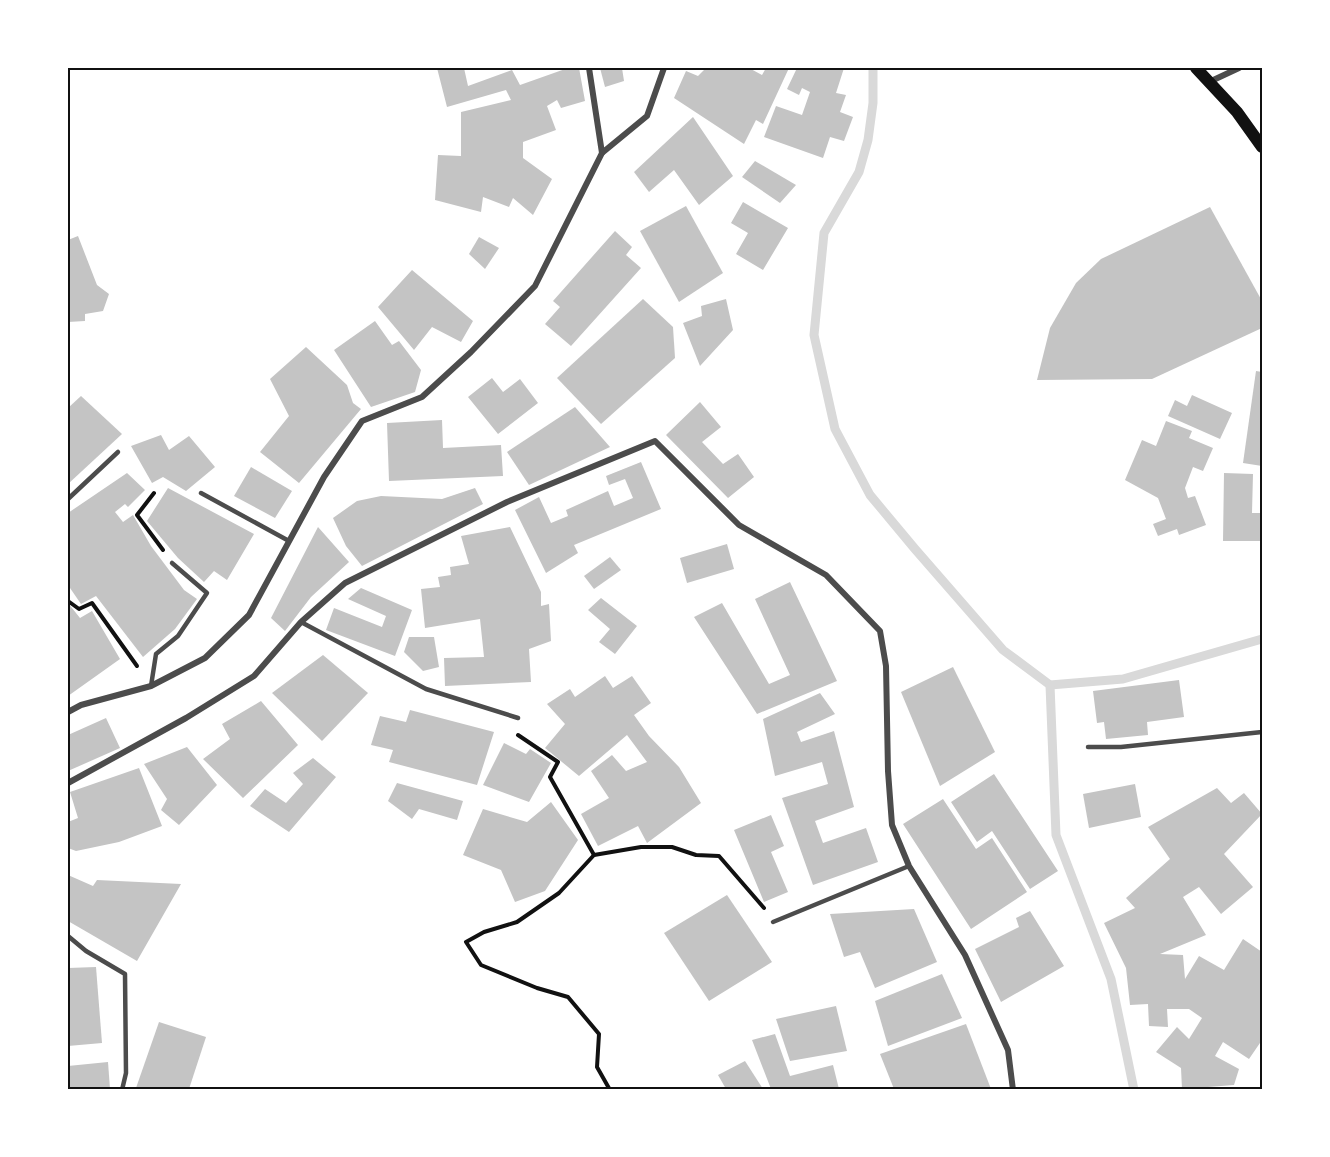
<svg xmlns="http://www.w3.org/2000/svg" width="1330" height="1157" font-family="'Golos Text',sans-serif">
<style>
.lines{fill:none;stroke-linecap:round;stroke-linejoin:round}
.stream{stroke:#d9d9d9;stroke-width:9}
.building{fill:#c4c4c4}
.path{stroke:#111;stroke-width:4}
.service{stroke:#4c4c4c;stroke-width:4.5}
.minor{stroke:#4c4c4c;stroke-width:6}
.secondary{stroke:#111;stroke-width:12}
.neatline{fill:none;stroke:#111;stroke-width:2}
</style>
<rect width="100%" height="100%" fill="#fff"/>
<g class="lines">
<g class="stream">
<polyline points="873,68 873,103 868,140 859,172 824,233 814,335 835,429 870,495 915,549 1003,650 1050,685 1123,679 1262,639"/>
<polyline points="1050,685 1056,835 1111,979 1134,1090"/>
</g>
</g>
<g class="building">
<polygon points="437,68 464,68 468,86 512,70 520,85 568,68 579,68 585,101 561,108 557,100 547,106 556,130 523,142 523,158 552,179 533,215 513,198 509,207 483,197 481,212 435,200 438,155 461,156 461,112 511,100 506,90 447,107"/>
<polygon points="600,68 622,68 624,81 605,87"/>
<polygon points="706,68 749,68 762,75 766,68 789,68 763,124 756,120 744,144 674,98 686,71 698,76"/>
<polygon points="797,68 844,68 836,93 846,95 840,112 853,117 844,141 830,137 823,158 764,137 776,106 802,115 810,92 802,88 799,95 787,89"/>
<polygon points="693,117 733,176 699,205 674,170 649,192 634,172"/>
<polygon points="755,161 796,185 780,203 742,177"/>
<polygon points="743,202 788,228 763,270 736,254 748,233 731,223"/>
<polygon points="686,206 723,273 679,302 640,231"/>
<polygon points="1210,207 1262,301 1262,328 1152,379 1037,380 1050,328 1076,283 1101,259"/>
<polygon points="615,231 632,247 626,255 641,268 571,346 545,324 560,307 553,301"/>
<polygon points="78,236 97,285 109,294 103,311 85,314 85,321 68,322 68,240"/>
<polygon points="479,237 499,248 485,269 469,254"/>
<polygon points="412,270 473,321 461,342 432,327 414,350 378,307"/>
<polygon points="643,299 673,327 675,358 601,424 557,378"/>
<polygon points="726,299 733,330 700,366 683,323 702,316 701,306"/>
<polygon points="375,321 392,345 399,341 421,370 415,392 371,407 334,350"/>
<polygon points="306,347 347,385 353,403 361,409 299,483 260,452 289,416 270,379"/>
<polygon points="1256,371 1262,372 1262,466 1243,463"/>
<polygon points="492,378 503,392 520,379 538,403 498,434 468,397"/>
<polygon points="1192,395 1232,413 1220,439 1168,416 1175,400 1187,406"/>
<polygon points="81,396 122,434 68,484 68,408"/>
<polygon points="700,402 721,427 702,442 723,464 738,454 754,477 728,498 666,435"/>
<polygon points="575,407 610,447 529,485 507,452"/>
<polygon points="442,420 443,448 501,445 503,476 389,481 387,423"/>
<polygon points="1166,421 1192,431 1189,438 1213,448 1203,471 1193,467 1185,488 1188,498 1195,496 1206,525 1179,535 1177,529 1158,536 1153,524 1166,519 1158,498 1125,480 1142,440 1156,446"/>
<polygon points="161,435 169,450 189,436 215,467 186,491 163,477 152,483 131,446"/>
<polygon points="641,462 661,509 574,545 578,553 546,573 515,510 539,497 551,523 568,516 566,510 608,491 614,506 633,498 625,479 609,485 606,476"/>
<polygon points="251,467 292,491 275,518 234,496"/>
<polygon points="127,473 145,490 128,507 125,504 115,512 123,522 133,515 151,546 184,590 197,599 175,629 143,657 96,596 81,604 70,588 68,589 68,513"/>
<polygon points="1224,473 1253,474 1252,513 1262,513 1262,541 1223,541"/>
<polygon points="168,488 254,534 227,580 214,571 204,582 178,558 147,521"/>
<polygon points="475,488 483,504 362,566 346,546 333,518 357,501 381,496 442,499"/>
<polygon points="318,527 349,562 311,597 285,631 271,618"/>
<polygon points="510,527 541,592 541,606 549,604 551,641 529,649 531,682 445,686 444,658 484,657 480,619 425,628 421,589 440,587 438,577 451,575 450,567 469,564 461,536"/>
<polygon points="727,544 734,569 687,583 680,558"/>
<polygon points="610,557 621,570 594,589 584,576"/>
<polygon points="790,582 837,681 757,714 694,617 722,603 769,684 790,675 755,599"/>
<polygon points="361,588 412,610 395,656 326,630 334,608 382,627 386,616 348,599"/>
<polygon points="601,598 637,626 615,654 599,642 610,629 588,610"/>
<polygon points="68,603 80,618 92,611 120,659 68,696"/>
<polygon points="409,637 434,637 439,667 423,671 404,652"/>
<polygon points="323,655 368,693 322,741 272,693"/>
<polygon points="953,667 995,752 940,786 901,692"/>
<polygon points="605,676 613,688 632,676 651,703 634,715 649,736 679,767 701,803 647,843 638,826 598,846 581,814 609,798 591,771 612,755 626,771 647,762 627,735 579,776 545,748 565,724 547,704 570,689 575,697"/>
<polygon points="1179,680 1184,717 1147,722 1148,735 1106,739 1104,722 1097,723 1093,691"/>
<polygon points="820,693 835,714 797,732 801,742 834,731 854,807 815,821 823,843 866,828 878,862 813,885 782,798 828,784 822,762 775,776 763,719"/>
<polygon points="261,701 298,745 243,798 203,759 230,739 222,724"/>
<polygon points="410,710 494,732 477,785 389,762 393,750 371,745 380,716 406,722"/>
<polygon points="106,718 120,748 68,771 68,735"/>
<polygon points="504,743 526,754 530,749 551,763 529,802 483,785"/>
<polygon points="187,747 217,785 179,825 161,810 167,799 144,764"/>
<polygon points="313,758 336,777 289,832 250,806 265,789 286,803 303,784 293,773"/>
<polygon points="139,768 162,826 119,842 76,851 68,848 68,822 78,818 70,792"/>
<polygon points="994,774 1058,871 1030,889 992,831 977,842 951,802"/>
<polygon points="397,783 463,801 457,820 419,809 412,819 388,801"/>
<polygon points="1135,784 1141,817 1089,828 1083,794"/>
<polygon points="1217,788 1231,803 1244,793 1262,814 1224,854 1253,887 1221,914 1199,887 1183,897 1206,935 1160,954 1183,955 1185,979 1199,956 1224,970 1243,939 1262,952 1262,1040 1249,1059 1223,1042 1215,1056 1239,1069 1234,1085 1182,1089 1181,1068 1156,1052 1177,1027 1189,1039 1202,1018 1189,1009 1167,1009 1168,1027 1149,1026 1148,1004 1130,1005 1126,968 1104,923 1135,908 1126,898 1170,859 1148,827"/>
<polygon points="943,799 976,849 992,838 1027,892 971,929 903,824"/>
<polygon points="551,802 578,840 545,891 515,902 501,870 463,855 483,809 527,822"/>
<polygon points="771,815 784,846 771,852 788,892 764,902 734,830"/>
<polygon points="68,875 93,886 97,880 181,884 137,961 68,921"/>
<polygon points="727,895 772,962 709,1001 664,933"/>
<polygon points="914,909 937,962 875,988 860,952 844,957 830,914"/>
<polygon points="1030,911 1064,966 1001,1002 975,949 1019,927 1016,918"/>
<polygon points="96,967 102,1043 68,1046 68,968"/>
<polygon points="942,974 962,1018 888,1046 875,1001"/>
<polygon points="836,1006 847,1051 790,1061 776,1019"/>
<polygon points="159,1022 206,1037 189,1089 136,1088"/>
<polygon points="966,1024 991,1089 894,1089 880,1054"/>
<polygon points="775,1034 790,1076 833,1065 839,1089 771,1089 752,1040"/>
<polygon points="745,1061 763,1089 726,1089 718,1075"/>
<polygon points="108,1062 110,1089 68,1089 68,1066"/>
</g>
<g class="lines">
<g class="path">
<polyline points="154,493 137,515 163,550"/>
<polyline points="68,601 79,609 92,603 137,666"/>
<polyline points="518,735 558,762 550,777 594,855"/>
<polyline points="610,1090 597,1067 599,1034 568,997 537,988 481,965 466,942 484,932 517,922 559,893 594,855 641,847 672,847 696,855 719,856 764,908"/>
</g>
<g class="service">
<polyline points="201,493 289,541"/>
<polyline points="68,499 118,452"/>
<polyline points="301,622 426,689 518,718"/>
<polyline points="151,686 156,654 178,636 207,593 172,563"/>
<polyline points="1088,747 1121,747 1262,732"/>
<polyline points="773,922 909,866"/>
<polyline points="68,936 86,951 125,974 126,1073 122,1090"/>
</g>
<g class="minor">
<polyline points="589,68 602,153 647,116 664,68"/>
<polyline points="1209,82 1239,68"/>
<polyline points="68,712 81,705 151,686 205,658 249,615 324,477 362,421 422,397 471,352 535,286 602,153"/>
<polyline points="68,783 186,718 254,676 301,622 345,583 507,502 655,441 739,525 826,575 880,631 886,666 888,771 892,825 909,866 965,955 1008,1050 1013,1090"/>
</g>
<polyline class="secondary" points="1196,68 1237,112 1262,147"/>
</g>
<rect width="1330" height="1157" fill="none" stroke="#ffffff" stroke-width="138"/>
<rect x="69" y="69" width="1192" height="1019" class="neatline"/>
</svg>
